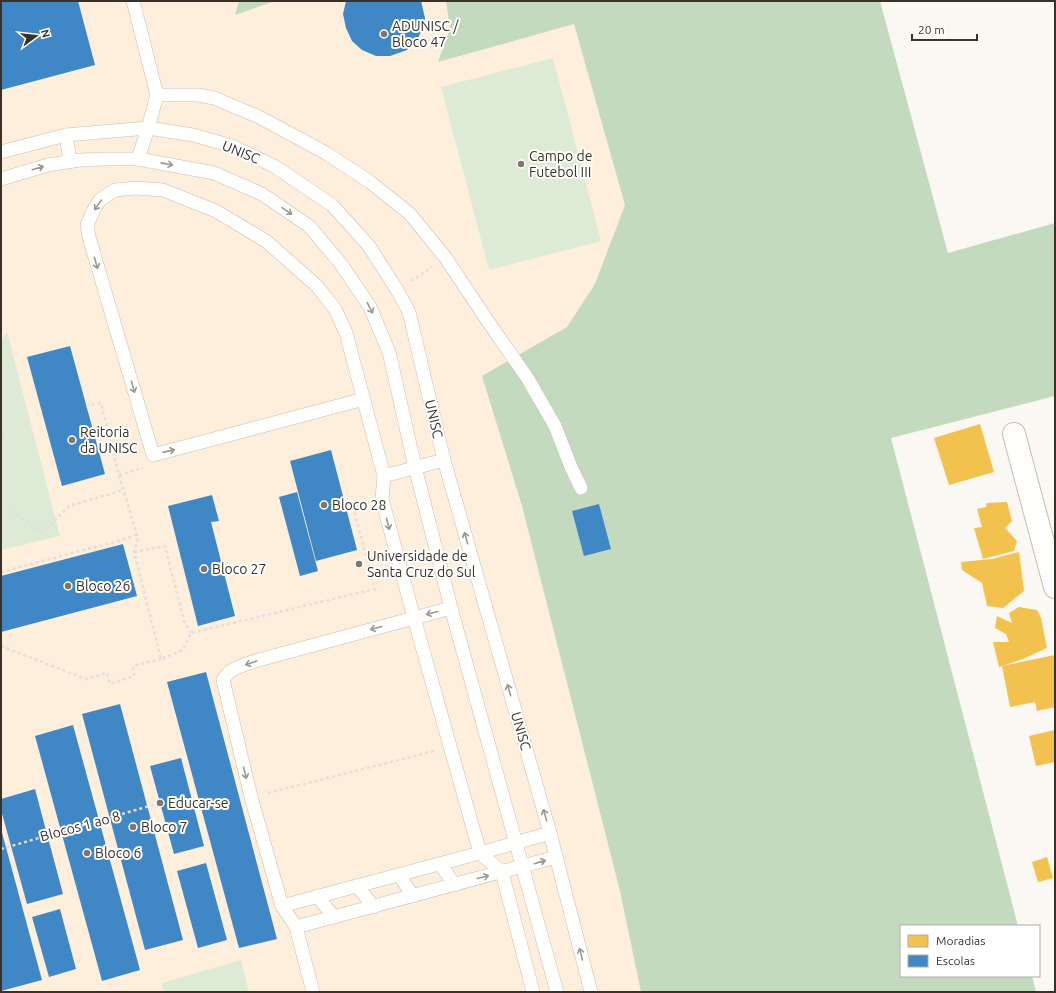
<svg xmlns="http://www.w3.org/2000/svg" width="1056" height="993" font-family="Ubuntu,sans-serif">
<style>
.built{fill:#fdefdc}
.green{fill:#dcead6}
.forest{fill:#c4dabe}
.homes{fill:#f2c14e}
.schools{fill:#3f88c5}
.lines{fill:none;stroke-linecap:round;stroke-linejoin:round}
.lane-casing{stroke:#c3beb7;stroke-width:14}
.street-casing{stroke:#c3beb7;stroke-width:24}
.path{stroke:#e1dfdd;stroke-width:2.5;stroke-dasharray:3 3;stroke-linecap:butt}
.lane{stroke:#fefefd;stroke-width:13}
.street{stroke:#fefefd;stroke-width:22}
.oneway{stroke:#9b9892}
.poi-dot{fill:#7c776f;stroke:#fff;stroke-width:1.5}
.labels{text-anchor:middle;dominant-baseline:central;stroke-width:4;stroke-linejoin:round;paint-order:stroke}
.poi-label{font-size:14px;fill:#383228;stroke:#fff;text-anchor:start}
.street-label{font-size:14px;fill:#383228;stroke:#fff}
</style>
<rect width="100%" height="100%" fill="#fbf7f2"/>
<polygon class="built" points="1,1 539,1 574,24 638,249 773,992 1,992"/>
<g class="green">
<polygon points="553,58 601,241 489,270 441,87"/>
<polygon points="7,332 60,536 1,550 1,341"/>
<polygon points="241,960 249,992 164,992 162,983"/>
</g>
<g class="forest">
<polygon points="239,1 275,1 235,15"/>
<polygon points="446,1 880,1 948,253 1055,223 1055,396 891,438 1018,926 901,926 901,976 1032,976 1036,992 641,992 620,891 522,506 482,376 567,327 595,284 625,205 574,24 438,62 450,29"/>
</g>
<g class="homes">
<polygon points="980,424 994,472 949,485 934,438"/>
<polygon points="1007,502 1012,521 1005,528 1017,541 1014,551 983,559 974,528 982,527 977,509 986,507 987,503"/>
<polygon points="1019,552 1024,591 1003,608 987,606 982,583 962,570 961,562 992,559"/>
<polygon points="1019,607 1037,610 1041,618 1047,648 1023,659 999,667 993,642 1009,642 1006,634 995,628 997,616 1012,623 1009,613"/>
<polygon points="1055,655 1055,707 1037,711 1035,702 1010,707 1002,666"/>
<polygon points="1055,730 1055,762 1036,766 1029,736"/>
<polygon points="1047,857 1053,878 1038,882 1032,862"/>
</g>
<g class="schools">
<polygon points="1,1 78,1 95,65 1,90"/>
<polygon points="346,1 421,1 425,18 423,28 417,40 407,50 390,56 376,56 362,50 352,41 346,28 343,14"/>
<polygon points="70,346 105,474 62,486 27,357"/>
<polygon points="331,450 357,550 316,561 290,461"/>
<polygon points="297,492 318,571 300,576 279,497"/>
<polygon points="212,495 219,521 211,522 235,616 198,626 168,506"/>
<polygon points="599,504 611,549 584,556 572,511"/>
<polygon points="123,544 137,596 1,632 1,576"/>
<polygon points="206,672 277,939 239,948 167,682"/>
<polygon points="120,704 183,940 145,950 82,714"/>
<polygon points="73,725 140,970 102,981 35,736"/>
<polygon points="181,758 204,846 174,854 150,766"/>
<polygon points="35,789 63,894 27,904 1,810 1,799"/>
<polygon points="1,829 42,980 1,991"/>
<polygon points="206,863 227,940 198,948 177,871"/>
<polygon points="60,909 76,969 49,977 32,917"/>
</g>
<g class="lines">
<g class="lane-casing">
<g id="lane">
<polyline points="133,1 157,95 148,128 138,159"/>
<polyline points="157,95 198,95 214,98 259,117 326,153 370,182 410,214 445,257 487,320 528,379 555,426 571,467 581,488"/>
<polyline points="66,135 70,161"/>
<polyline points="1,152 66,135 148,128 193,135 232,146 274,166 332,205 369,246 397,290 409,312 444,460 550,833 591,992"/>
<polyline points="1,179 48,165 80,160 105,159 138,159 214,173 262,194 309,226 341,264 370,307 389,352 415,467 451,608 557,992"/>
<polyline points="364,399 153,455 89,237 87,225 94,209 100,200 115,190 135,188 163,190 216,211 266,241 317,286 335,309 346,333 384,476"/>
<polyline points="444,460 384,476 382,499 414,618 480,853 502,872 533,992"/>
<polyline points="440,864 455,885"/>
<polyline points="399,875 413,896"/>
<polyline points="357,886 374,907"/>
<polyline points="317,896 334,917"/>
<polyline points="282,906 480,853 550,833"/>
<polyline points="296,927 556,857"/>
<path d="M 313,992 L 296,927 L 282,906 L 251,797 L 223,680 C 229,668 242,666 255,661 L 451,608"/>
</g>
</g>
<g class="street-casing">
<polyline id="street" points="1014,434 1055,587"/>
</g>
<g class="path">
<polyline points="411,281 432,267"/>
<polyline points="86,406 101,403 119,475 138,539 134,552 161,659 183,650 191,633 375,589 353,507 366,504"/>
<polyline points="1,433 5,435 1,441"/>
<polyline points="119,475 143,468"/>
<polyline points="1,505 43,532 69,506 123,490"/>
<polyline points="134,552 165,546 184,621 191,633"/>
<polyline points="1,572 122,540 136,535"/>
<polyline points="1,646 86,679 107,673 110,684 134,676 133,666 161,659"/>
<polyline points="268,793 434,751"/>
<polyline points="1,849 160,803"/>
</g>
<use href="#lane" class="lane"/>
<use href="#street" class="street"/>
</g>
<defs><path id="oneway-shaft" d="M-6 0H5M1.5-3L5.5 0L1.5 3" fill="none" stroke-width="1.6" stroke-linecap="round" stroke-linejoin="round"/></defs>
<g class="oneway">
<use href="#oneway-shaft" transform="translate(167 164) rotate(11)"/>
<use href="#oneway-shaft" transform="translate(38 168) rotate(-16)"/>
<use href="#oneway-shaft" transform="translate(98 205) rotate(126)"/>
<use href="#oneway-shaft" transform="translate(287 211) rotate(35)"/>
<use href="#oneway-shaft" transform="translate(96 263) rotate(74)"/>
<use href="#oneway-shaft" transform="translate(370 308) rotate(63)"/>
<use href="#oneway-shaft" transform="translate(133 387) rotate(74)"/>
<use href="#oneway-shaft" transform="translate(169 451) rotate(-13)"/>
<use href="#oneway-shaft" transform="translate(388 524) rotate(75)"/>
<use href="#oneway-shaft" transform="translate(466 538) rotate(-106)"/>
<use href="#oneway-shaft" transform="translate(432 613) rotate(165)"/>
<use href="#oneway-shaft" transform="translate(376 628) rotate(165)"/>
<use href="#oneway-shaft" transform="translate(251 663) rotate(161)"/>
<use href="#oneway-shaft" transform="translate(509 690) rotate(-106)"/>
<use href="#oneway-shaft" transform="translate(245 773) rotate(76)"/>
<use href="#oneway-shaft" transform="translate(545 815) rotate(-106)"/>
<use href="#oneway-shaft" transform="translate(540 862) rotate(-16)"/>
<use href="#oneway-shaft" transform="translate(483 877) rotate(-15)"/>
<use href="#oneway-shaft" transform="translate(581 954) rotate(-104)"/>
</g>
<g class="poi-dot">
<circle cx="384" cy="34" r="4"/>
<circle cx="521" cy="164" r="4"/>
<circle cx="72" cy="440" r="4"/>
<circle cx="324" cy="505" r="4"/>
<circle cx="359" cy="564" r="4"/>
<circle cx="204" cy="569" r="4"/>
<circle cx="68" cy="586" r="4"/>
<circle cx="160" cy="803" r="4"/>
<circle cx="133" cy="827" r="4"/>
<circle cx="87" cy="853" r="4"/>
</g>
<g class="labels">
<g class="poi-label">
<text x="392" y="26">ADUNISC /<tspan x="392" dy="16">Bloco 47</tspan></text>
<text x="529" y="156">Campo de<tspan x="529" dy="16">Futebol III</tspan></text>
<text x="80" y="432">Reitoria<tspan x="80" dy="16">da UNISC</tspan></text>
<text x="332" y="505">Bloco 28</text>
<text x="367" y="556">Universidade de<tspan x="367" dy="16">Santa Cruz do Sul</tspan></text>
<text x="212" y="569">Bloco 27</text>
<text x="76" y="586">Bloco 26</text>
<text x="168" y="803">Educar-se</text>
<text x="141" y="827">Bloco 7</text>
<text x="95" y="853">Bloco 6</text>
</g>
<g class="street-label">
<text transform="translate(241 152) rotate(22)">UNISC</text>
<text transform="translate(434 419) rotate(77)">UNISC</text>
<text transform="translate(521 731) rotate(74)">UNISC</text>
<text transform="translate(80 826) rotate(-15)">Blocos 1 ao 8</text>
</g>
</g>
<rect width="1056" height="993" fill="none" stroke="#383228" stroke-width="4"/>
<rect x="900" y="925" width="140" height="52" fill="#ffffff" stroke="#afada9"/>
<rect x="908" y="935" width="20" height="12" fill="#f2c14e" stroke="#afada9"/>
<text x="936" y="945" font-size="12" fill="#383228">Moradias</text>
<rect x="908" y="955" width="20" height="12" fill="#3f88c5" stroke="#afada9"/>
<text x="936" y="965" font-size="12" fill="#383228">Escolas</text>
<g transform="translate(36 36) rotate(75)" stroke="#ffffff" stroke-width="3" paint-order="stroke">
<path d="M0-3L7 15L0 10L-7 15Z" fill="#383228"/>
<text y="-6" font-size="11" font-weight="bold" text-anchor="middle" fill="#383228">N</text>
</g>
<path d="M912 34v6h65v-6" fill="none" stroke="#383228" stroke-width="2"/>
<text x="918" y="34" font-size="12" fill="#383228" stroke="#ffffff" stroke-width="3" paint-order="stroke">20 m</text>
</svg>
